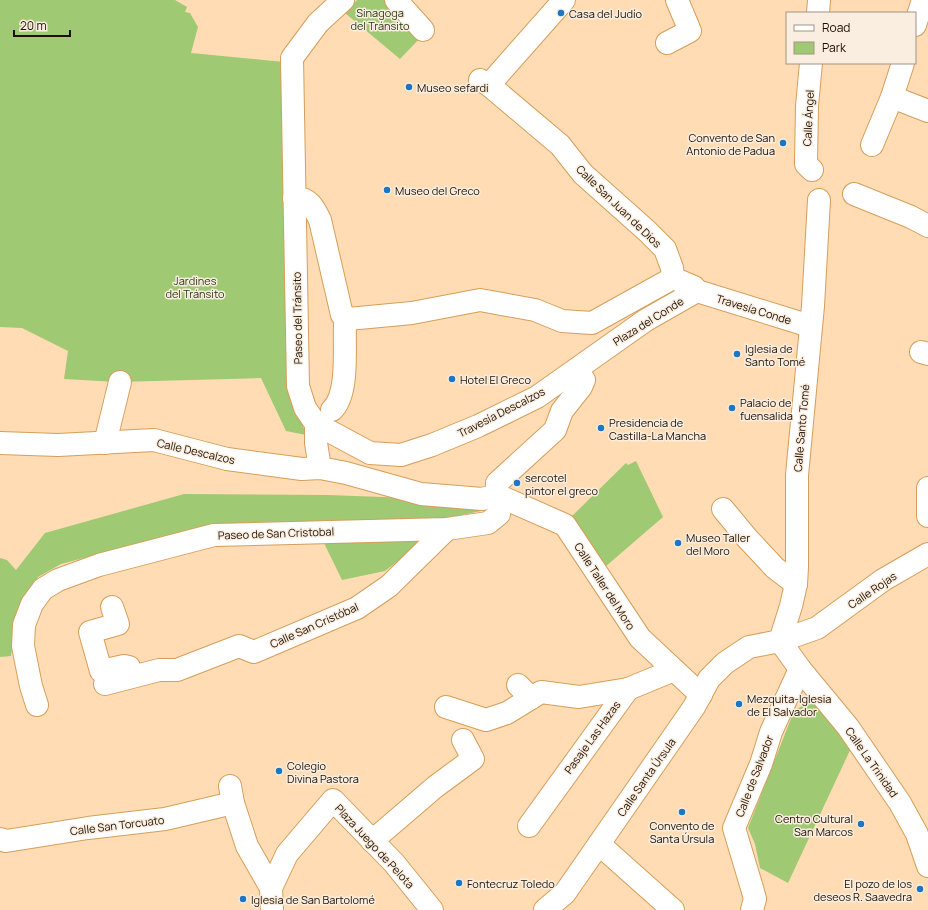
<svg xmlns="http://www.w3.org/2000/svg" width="928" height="910" font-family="Manrope,sans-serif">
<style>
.green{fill:#9fc972}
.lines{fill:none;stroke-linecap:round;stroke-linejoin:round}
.minor-casing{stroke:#d69e5a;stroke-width:24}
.minor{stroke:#fff;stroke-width:22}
.poi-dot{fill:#1c76c3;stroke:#f9eee0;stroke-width:1.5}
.labels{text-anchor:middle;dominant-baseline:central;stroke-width:3;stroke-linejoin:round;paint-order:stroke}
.park-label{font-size:11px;fill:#283915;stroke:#f9eee0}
.poi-label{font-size:11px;fill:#1e0e00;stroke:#f9eee0;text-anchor:start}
.street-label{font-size:11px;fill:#1e0e00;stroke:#f9eee0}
</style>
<rect width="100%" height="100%" fill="#ffdcb4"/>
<g class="green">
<polygon points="0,0 175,0 187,7 185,12 190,13 198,27 191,53 284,62 291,390 306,435 286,431 261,378 117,382 64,379 68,351 22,328 0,327"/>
<polygon points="357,0 388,0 422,36 400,59 345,13"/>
<polygon points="636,461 663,517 605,567 570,518 626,463 628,465"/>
<polygon points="184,494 328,495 410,498 486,510 442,519 348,524 195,528 61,564 38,577 18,609 11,656 0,657 0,558 7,560 16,570 45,533"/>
<polygon points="416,541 420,544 385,571 342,580 324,543"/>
<polygon points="816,697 852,746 788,883 760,868 755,844 748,828 794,711"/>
</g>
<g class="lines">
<g class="minor-casing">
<g id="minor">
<polyline points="396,0 423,30"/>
<polyline points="818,13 819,0"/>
<polyline points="915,25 923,0"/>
<polyline points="667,43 690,31 677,0"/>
<polyline points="811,63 807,106 806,164 812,170"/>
<polyline points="480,80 489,85 560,145 583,174 647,231 665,249 672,268 673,278"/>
<polyline points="489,85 564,0"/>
<polyline points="892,97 928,111"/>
<polyline points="872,145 892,97 903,63"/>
<polyline points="854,194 911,217 928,226"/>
<path d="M 294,198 C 309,197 314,208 320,220 L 342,315 L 348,319 L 412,313 L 480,300 L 535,310 L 562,321 L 592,323 L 673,278"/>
<polyline points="697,291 810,326"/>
<polyline points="921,352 928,354"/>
<path d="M 332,410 C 349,394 344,348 345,325 L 348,319"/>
<polyline points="316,424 370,453 401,455 432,445 478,426 537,397 646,320 697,291 694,287 673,278"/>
<polyline points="0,443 58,445 154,440 227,459 302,469 320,468 346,473 421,494 482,499 497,495"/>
<polyline points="105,443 120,382"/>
<polyline points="320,468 316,443 316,424 305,408 298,386 292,58 318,23 343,0"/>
<polyline points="928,488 928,516"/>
<polyline points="497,495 565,525 640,638 701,695"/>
<polyline points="723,509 747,538 775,568 796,584"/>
<polyline points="112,607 118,624 90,632 101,671 124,666 129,667"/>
<polyline points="780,641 791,606 796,584 797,567 797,475 813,306 819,200"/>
<polyline points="780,641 800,669 848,727 900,803 917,834 928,866"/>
<polyline points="105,684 159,670 177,670 239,646 254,652 357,608 389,586 447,529"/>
<polyline points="518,685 531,698"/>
<polyline points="37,705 31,686 23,646 24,625 32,604 43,589 58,580 99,565 214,535 447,529 488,523 499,514 497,483 555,430 562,411 581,387 584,380 577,369"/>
<polyline points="446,707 486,720 507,713 541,692 579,697 628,689"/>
<polyline points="230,786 233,803 247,846 271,888"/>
<polyline points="529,826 628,689 674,670"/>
<polyline points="0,839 6,841 88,828 165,819 233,803"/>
<polyline points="372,841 435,787 473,759 463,740"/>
<polyline points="599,844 673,910"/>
<polyline points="272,910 271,888 287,854 333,800 394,863 432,910"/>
<polyline points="545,910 565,893 694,707 709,679 725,663 749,647 780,641 817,628 883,580 928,554"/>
<polyline points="752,910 755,899 752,888 734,828 761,764 771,732 800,669"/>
</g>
</g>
<use href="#minor" class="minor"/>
</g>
<g class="poi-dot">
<circle cx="561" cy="13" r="4"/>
<circle cx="409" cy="87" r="4"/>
<circle cx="783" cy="143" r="4"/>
<circle cx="387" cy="190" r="4"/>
<circle cx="737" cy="354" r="4"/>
<circle cx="452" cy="379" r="4"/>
<circle cx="732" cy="408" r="4"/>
<circle cx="601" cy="428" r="4"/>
<circle cx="517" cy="483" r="4"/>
<circle cx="678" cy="543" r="4"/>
<circle cx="739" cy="704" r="4"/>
<circle cx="279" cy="771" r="4"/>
<circle cx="682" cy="812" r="4"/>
<circle cx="861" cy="824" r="4"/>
<circle cx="459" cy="883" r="4"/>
<circle cx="920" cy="889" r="4"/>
<circle cx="243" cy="899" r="4"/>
</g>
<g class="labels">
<g class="park-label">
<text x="380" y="12">Sinagoga<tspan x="380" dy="13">del Tránsito</tspan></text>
<text x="195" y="280">Jardines<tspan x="195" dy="13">del Tránsito</tspan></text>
</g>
<g class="poi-label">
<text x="569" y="13">Casa del Judío</text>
<text x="417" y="87">Museo sefardi</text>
<text x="775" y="137" text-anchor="end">Convento de San<tspan x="775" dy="13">Antonio de Padua</tspan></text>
<text x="395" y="190">Museo del Greco</text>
<text x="745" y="348">Iglesia de<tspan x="745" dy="13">Santo Tomé</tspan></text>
<text x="460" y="379">Hotel El Greco</text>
<text x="740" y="402">Palacio de<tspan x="740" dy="13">fuensalida</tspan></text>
<text x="609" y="422">Presidencia de<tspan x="609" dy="13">Castilla-La Mancha</tspan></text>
<text x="525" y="477">sercotel<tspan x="525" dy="13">pintor el greco</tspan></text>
<text x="686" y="537">Museo Taller<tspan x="686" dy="13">del Moro</tspan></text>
<text x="747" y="698">Mezquita-Iglesia<tspan x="747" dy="13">de El Salvador</tspan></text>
<text x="287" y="765">Colegio<tspan x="287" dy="13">Divina Pastora</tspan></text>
<text x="853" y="818" text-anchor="end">Centro Cultural<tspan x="853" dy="13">San Marcos</tspan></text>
<text x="682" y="825" text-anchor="middle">Convento de<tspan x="682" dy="13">Santa Úrsula</tspan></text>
<text x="467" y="883">Fontecruz Toledo</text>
<text x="912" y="883" text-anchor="end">El pozo de los<tspan x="912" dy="13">deseos R. Saavedra</tspan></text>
<text x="251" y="899">Iglesia de San Bartolomé</text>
</g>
<g class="street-label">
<text transform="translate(808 118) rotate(-87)">Calle Ángel</text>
<text transform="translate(619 206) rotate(44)">Calle San Juan de Dios</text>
<text transform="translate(754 309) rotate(17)">Travesía Conde</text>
<text transform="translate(297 318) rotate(-91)">Paseo del Tránsito</text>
<text transform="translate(648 321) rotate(-32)">Plaza del Conde</text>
<text transform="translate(501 412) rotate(-27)">Travesía Descalzos</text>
<text transform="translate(801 428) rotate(-85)">Calle Santo Tomé</text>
<text transform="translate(196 451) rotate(13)">Calle Descalzos</text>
<text transform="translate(276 533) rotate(-2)">Paseo de San Cristobal</text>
<text transform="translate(605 586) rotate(57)">Calle Taller del Moro</text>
<text transform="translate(872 590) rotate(-34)">Calle Rojas</text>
<text transform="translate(314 625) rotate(-24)">Calle San Cristóbal</text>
<text transform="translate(592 737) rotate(-54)">Pasaje Las Hazas</text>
<text transform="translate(872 762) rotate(55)">Calle La Trinidad</text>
<text transform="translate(754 776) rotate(-69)">Calle de Salvador</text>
<text transform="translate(646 777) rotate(-55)">Calle Santa Úrsula</text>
<text transform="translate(117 825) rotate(-7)">Calle San Torcuato</text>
<text transform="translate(375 846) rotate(47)">Plaza Juego de Pelota</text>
</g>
</g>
<rect x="786" y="12" width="130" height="52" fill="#f9eee0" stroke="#a19486"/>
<rect x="794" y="25" width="20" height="6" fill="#ffffff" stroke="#a19486"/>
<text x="822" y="32" font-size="12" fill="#1e0e00">Road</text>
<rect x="794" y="42" width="20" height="12" fill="#9fc972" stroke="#a19486"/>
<text x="822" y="52" font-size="12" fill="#1e0e00">Park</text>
<path d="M14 30v6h56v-6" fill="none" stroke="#1e0e00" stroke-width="2"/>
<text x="20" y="30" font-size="12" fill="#1e0e00" stroke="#f9eee0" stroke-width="3" paint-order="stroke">20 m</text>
</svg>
